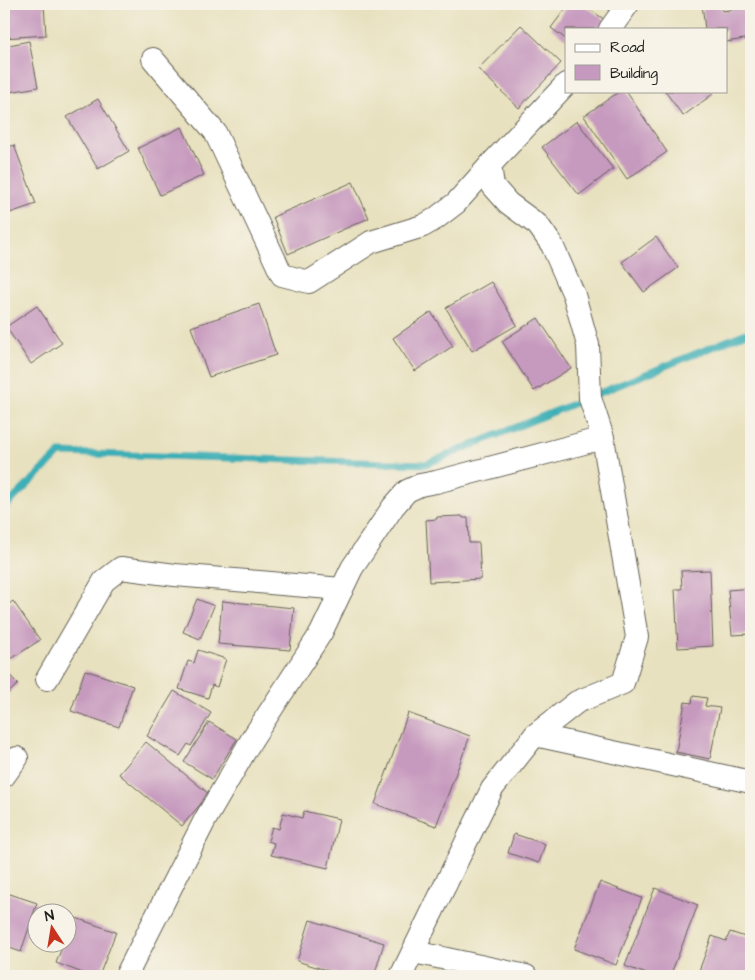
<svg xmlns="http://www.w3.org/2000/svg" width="755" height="980" font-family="'Architects Daughter',sans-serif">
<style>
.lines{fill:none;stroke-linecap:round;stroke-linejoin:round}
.stream{stroke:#3eafb6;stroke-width:7}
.building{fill:#c699be}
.street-casing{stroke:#636155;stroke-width:24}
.street{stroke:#fff;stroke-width:22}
</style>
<rect width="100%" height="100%" fill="#f7f3e8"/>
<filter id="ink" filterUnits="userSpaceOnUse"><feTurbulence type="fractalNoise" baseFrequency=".02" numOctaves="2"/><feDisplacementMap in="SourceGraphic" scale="10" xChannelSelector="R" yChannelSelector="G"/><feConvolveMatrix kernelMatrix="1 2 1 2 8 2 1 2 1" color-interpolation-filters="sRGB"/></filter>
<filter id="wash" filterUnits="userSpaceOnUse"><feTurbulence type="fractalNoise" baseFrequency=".0096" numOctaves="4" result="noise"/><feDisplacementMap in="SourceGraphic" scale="20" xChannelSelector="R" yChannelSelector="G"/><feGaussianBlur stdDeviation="1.12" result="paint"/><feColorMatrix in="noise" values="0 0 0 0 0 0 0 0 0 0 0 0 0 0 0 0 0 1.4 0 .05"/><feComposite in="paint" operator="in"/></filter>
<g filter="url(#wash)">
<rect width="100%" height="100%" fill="#e8e1bf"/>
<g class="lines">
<polyline class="stream" points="4,508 60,453 426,464 751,331"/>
</g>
<g id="blocks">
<g class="building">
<polygon points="4,4 44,4 46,35 4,38"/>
<polygon points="569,4 582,4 608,22 604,29 566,29 566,39 551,28"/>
<polygon points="702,4 721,4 722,11 751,7 751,38 726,42 726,29 705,29"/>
<polygon points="521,25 561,63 519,108 478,69"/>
<polygon points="29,41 38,87 4,93 4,46"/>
<polygon points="620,91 626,91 667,152 627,179 584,116"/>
<polygon points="665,91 711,91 713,94 683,116"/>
<polygon points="98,99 129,151 98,169 67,117"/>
<polygon points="577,121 613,169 579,195 542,147"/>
<polygon points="182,127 204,175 160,195 138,148"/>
<polygon points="14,145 36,204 4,215 4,149"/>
<polygon points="353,182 369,218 288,254 273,217"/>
<polygon points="656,237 678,268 644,292 622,262"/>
<polygon points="491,282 517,325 472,351 446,308"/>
<polygon points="259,304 276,355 209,377 191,327"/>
<polygon points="37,306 62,343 31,364 6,327"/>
<polygon points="431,312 453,346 415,371 393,338"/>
<polygon points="538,318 571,368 534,391 502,341"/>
<polygon points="462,516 463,518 468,518 469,543 479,543 481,579 429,582 426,520 437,519 437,517"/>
<polygon points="710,570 713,646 678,648 675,589 682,589 681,571"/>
<polygon points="751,588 751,634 732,635 728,590"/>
<polygon points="197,599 214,606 200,639 183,632"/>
<polygon points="13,601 40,640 11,659 4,649 4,608"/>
<polygon points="222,601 294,608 290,650 218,644"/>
<polygon points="198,650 226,659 217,687 212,685 208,698 179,689 188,661 194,663"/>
<polygon points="4,669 18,684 4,697"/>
<polygon points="85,670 133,686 119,727 71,711"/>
<polygon points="174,691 211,713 191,746 188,744 180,756 147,736"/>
<polygon points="693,696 707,698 705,706 720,708 710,759 676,752 685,702 692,703"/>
<polygon points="408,713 470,736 436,826 375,804"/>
<polygon points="209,722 237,739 212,779 184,762"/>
<polygon points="146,742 209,794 182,826 119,774"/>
<polygon points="304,811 339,819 328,868 271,855 274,843 268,841 272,827 279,829 283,813 302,818"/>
<polygon points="514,834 545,844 539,863 508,853"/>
<polygon points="600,882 642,898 616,965 574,949"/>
<polygon points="655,888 698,905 670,976 652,976 625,966"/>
<polygon points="4,892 37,903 21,952 4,946"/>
<polygon points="73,917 116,932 99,976 91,976 56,963 64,942 68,942 68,932"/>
<polygon points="310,920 384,943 374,976 345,976 297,961"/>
<polygon points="730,932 751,939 751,969 749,976 697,976 712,936 726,941"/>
</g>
</g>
</g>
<g filter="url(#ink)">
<use href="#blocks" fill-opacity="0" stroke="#636155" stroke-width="1"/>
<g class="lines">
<g class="street-casing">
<g id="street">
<polyline points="610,29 628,4"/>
<polyline points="153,59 215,132 282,275 309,282 371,242 423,226 435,219 456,203 490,165"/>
<polyline points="47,679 104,581 121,568 175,575 342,589"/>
<polyline points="535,735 751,782"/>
<polyline points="4,776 17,758"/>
<polyline points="414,952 526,976"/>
<polyline points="126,976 205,820 252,739 321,633 352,568 393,507 407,491 420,485 436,482 603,438 590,398 588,345 574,295 552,245 538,225 508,203 493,186 490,165 566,84"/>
<polyline points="401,976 492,789 535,735 577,702 623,683 637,637 603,438"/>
</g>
</g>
<use href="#street" class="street"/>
</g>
</g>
<rect width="755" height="980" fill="none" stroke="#f7f3e8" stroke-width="20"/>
<rect x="565" y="28" width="162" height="65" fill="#f7f3e8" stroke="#9f9d96"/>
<rect x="575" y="44" width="25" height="8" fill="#ffffff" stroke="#9f9d96"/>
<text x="610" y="52" font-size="15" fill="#1c1c1c">Road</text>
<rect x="575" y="65" width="25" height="15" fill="#c699be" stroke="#9f9d96"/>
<text x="610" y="78" font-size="15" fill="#1c1c1c">Building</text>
<g transform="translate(52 928) rotate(348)"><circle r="24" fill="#f7f3e8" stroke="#9f9d96"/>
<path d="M0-4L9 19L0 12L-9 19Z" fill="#c8321e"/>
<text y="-8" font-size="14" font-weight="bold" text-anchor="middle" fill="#1c1c1c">N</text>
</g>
</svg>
